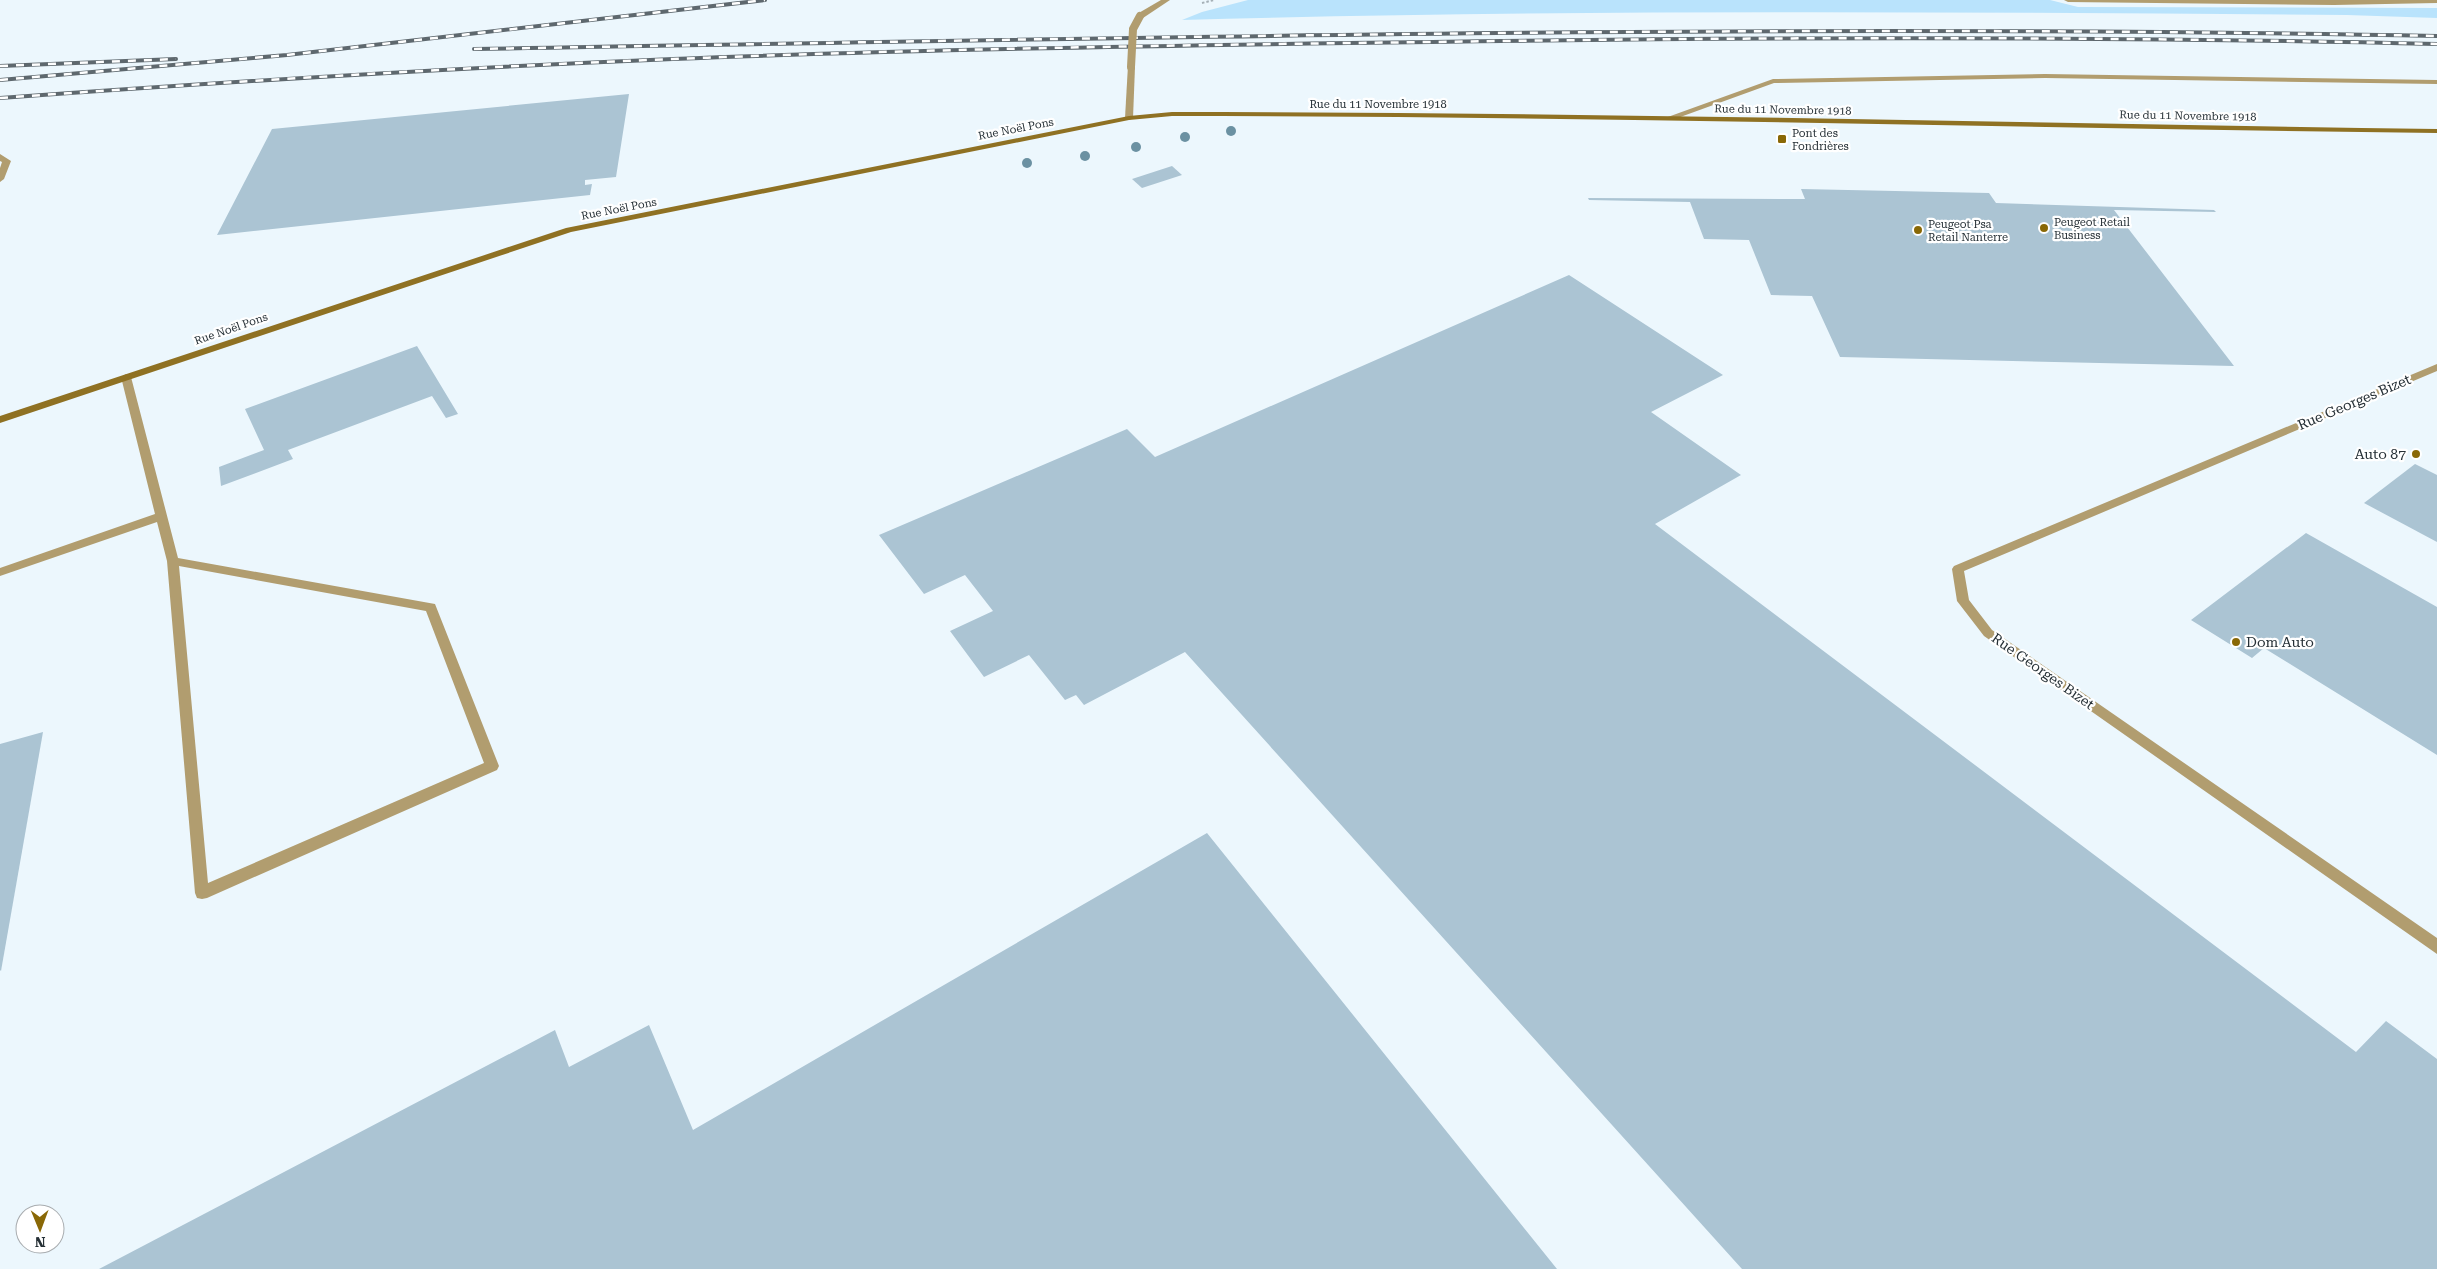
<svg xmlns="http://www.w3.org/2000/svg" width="2437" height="1269" font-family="'Roboto Serif',serif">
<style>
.green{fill:#b9e3fc}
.building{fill:#abc4d3}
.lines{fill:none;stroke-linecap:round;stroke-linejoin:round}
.path{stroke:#a5b0b6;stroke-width:2;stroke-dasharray:2.5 2;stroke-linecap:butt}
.lane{fill:#b19d6f;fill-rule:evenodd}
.street{fill:#b19d6f;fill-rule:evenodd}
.secondary{fill:#8f7123;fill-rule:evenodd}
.rail-casing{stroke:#5e686e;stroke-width:4}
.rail{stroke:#fff;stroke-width:2.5;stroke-dasharray:8;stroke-linecap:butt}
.street-bridge{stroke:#b19d6f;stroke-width:8}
.tree{fill:#6b91a2}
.poi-dot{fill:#896806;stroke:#fff;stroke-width:2}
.labels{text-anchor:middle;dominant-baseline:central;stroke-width:4.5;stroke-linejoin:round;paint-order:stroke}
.far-street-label{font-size:11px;fill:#263036;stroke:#fff}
.far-poi-label{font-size:11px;fill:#263036;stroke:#fff;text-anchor:start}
.street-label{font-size:14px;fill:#263036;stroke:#fff}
.poi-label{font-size:14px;fill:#263036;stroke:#fff;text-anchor:end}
</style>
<rect width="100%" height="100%" fill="#ecf7fd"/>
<path class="green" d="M 1248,0 L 2050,0 L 2078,7 L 2437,8 L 2437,18 L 2347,15 C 1959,12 1571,9 1182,20 L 1202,12 Z"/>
<g class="building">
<polygon points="629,94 616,177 585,180 585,185 592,184 590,195 217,235 272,129"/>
<polygon points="1172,166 1182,175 1142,188 1132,179"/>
<polygon points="1801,189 1989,193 1996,203 2214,210 2216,212 2114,210 2234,366 1840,357 1812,296 1771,295 1749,240 1704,239 1690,202 1589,200 1588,198 1805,199"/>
<polygon points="1569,275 1723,375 1651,412 1741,475 1655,524 2356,1052 2386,1021 2437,1059 2437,1269 1742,1269 1185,652 1084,705 1076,695 1065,700 1029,655 984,677 950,631 993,611 965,575 924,594 879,535 1127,429 1155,457"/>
<polygon points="417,346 458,414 446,418 432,396 288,450 293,459 221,486 219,467 264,450 245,409"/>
<polygon points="2415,464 2437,475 2437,542 2364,503"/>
<polygon points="2306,533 2437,607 2437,755 2264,648 2252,658 2191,620"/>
<polygon points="43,732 1,971 0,970 0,744"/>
<polygon points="1207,833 1557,1269 99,1269 555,1030 569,1067 649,1025 693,1130"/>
</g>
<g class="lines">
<polyline class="path" points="1202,3 1214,0"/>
<g class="lane">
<polygon points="2064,0 2437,0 2437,3 2334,5 2068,2"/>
<polygon points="2045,74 2437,80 2437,84 2045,78 1774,83 1672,120 1665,118 1773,79"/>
<polygon points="0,154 11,161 4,179 0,182 0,168 2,162 0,161"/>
<path d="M 126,374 L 131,377 L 178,558 L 435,604 L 499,766 L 497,770 L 207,898 L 202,899 L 197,898 L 195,893 L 167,561 L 157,522 L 0,576 L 0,568 L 155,514 L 121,377 ZM 179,566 L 426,611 L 484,763 L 208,883 Z"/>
</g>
<g class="street">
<polygon points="1161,0 1170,0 1143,18 1137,18 1137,14"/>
<polygon points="1128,65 1135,67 1133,118 1129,120 1125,118"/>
<polygon points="2437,364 2437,371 1964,571 1969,600 1992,630 2437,938 2437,954 1984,636 1957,601 1952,569 1954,566"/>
</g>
<path class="secondary" d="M 1172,112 C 1594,112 2015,123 2437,129 L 2437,133 C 2015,128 1594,116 1172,116 L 1129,120 L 571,232 L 0,423 L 0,416 L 566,228 L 1129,116 Z"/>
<g class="rail-casing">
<g id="rail">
<path d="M 474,49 C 1128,38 1782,23 2437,36"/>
<polyline points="0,66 176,59"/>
<polyline points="0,80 287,55 765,0"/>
<path d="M 0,98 C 224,82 448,68 673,59 C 926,49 1179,45 1432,42 C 1767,37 2102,36 2437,44"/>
</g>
</g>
<use href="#rail" class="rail"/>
<polyline class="street-bridge" points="1131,67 1133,29 1140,16"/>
</g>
<g class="tree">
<circle cx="1231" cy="131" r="5"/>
<circle cx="1185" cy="137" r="5"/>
<circle cx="1136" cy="147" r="5"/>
<circle cx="1085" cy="156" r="5"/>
<circle cx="1027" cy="163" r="5"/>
</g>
<g class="poi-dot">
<rect x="1777" y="134" width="10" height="10" rx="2.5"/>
<circle cx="2044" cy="228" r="5"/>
<circle cx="1918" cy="230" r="5"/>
<circle cx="2416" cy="454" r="5"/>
<circle cx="2236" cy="642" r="5"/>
</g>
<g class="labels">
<g class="far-street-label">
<text x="1378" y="104">Rue du 11 Novembre 1918</text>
<text transform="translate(1783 110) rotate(1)">Rue du 11 Novembre 1918</text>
<text transform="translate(2188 116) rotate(1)">Rue du 11 Novembre 1918</text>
<text transform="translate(1016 129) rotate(-11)">Rue Noël Pons</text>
<text transform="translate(619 209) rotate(-11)">Rue Noël Pons</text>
<text transform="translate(231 329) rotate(-19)">Rue Noël Pons</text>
</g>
<g class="far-poi-label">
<text x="1792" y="133">Pont des<tspan x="1792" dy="13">Fondrières</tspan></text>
<text x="2054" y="222">Peugeot Retail<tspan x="2054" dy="13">Business</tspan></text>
<text x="1928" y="224">Peugeot Psa<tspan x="1928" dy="13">Retail Nanterre</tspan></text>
</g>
<g class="street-label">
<text transform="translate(2354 402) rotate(-23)">Rue Georges Bizet</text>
<text transform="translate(2043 671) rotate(35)">Rue Georges Bizet</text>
</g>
<g class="poi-label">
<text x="2406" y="454">Auto 87</text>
<text x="2246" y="642" text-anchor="start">Dom Auto</text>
</g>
</g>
<g transform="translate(40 1229) rotate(179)"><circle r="24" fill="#ffffff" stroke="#a8acaf"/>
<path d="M0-4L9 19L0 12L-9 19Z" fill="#896806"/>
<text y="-8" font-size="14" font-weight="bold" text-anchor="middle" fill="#263036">N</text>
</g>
</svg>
